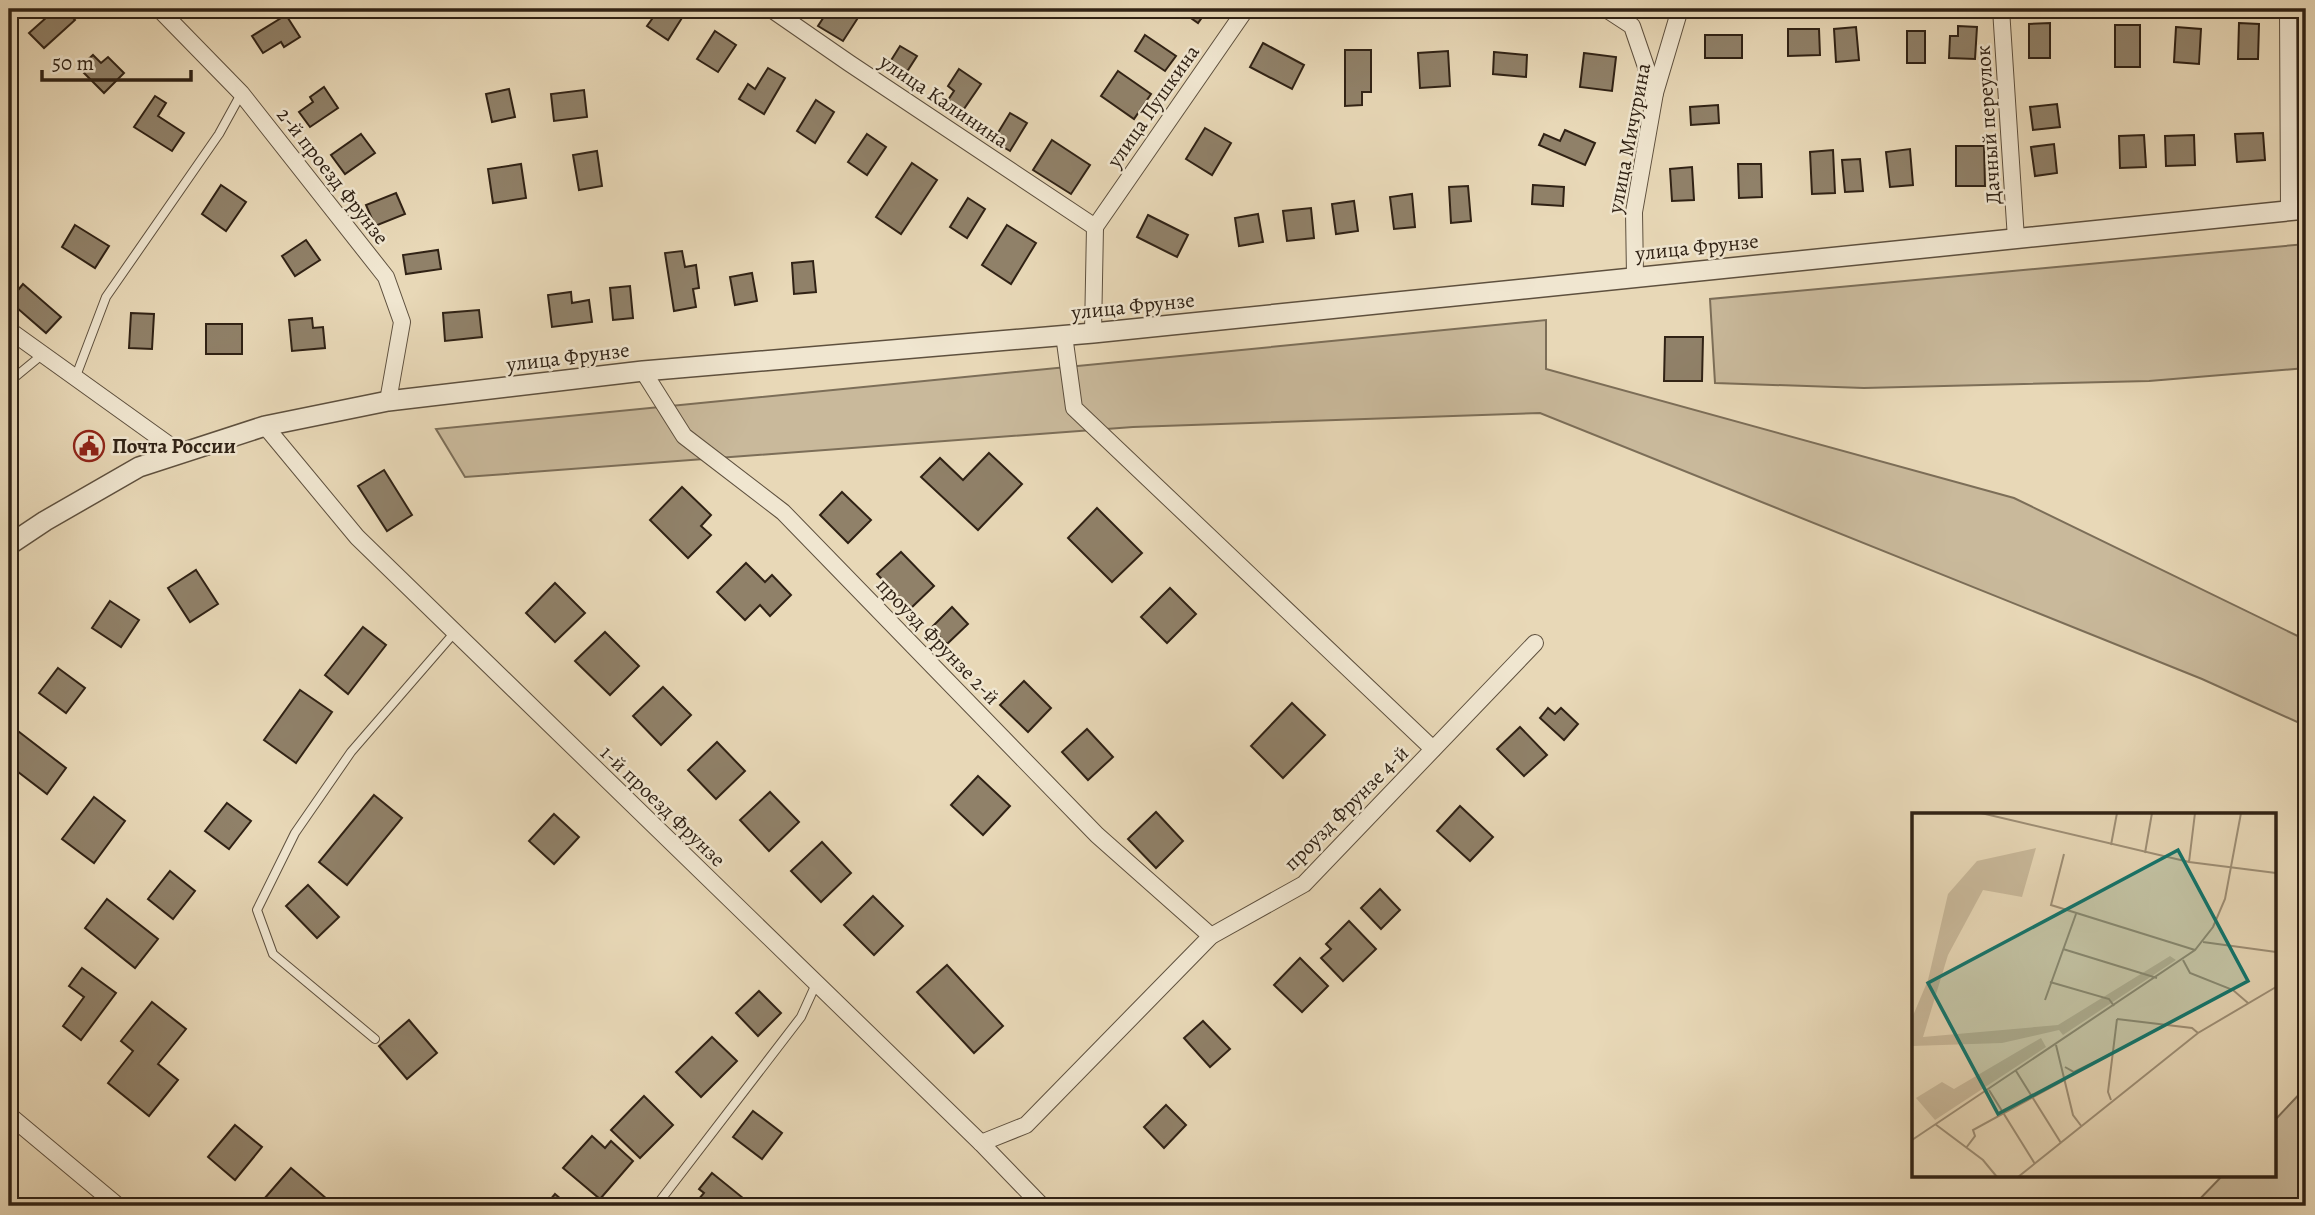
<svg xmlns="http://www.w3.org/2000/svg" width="2315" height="1215" font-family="Alegreya,serif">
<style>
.green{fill:#c9b99b;stroke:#7c6e58;stroke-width:2}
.building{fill:#908169;stroke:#302215;stroke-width:2}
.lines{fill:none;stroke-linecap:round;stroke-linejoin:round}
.service-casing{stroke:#5e503e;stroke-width:10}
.minor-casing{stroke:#5e503e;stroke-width:18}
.tertiary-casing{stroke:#5e503e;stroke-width:22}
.service{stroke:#f0e6d0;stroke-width:8}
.minor{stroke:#f0e6d0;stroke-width:16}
.tertiary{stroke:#f0e6d0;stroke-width:19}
.labels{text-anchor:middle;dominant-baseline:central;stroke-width:5;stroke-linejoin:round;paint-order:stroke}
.street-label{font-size:21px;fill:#302215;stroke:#f0e6d0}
.poi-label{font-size:21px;font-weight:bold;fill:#302215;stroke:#f0e6d0;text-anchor:start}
.inset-road{fill:none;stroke:#9e8f76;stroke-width:2}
.view{fill:#0f766e;fill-opacity:0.15;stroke:#0f766e;stroke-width:3.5}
.inset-edge{fill:none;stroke:#302215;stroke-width:3.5}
</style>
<rect width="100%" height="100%" fill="#e8d8b7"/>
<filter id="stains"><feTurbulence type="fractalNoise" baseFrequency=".00286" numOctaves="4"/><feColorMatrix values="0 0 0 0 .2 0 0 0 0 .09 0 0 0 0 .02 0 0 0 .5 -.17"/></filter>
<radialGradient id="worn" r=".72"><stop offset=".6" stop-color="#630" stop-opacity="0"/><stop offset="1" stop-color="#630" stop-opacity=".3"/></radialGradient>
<g class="green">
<polygon points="2306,244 2306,368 2149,381 1864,388 1715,383 1710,299"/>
<polygon points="1546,320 1546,369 2014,498 2306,640 2306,726 2202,679 1540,413 1133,427 465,477 436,429"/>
<polygon points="2306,1087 2306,1206 2193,1206 2223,1175 2275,1175 2275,1120"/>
</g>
<g class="building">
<polygon points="56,9 65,9 75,20 44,48 29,33"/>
<polygon points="669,9 687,10 668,40 647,26 657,12 664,16"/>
<polygon points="829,9 863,10 843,41 818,26"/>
<polygon points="1178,9 1208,9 1198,23"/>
<polygon points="286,15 300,37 284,47 281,42 263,53 252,36"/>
<polygon points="2050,23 2050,58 2029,58 2029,24"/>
<polygon points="2239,23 2259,24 2258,59 2238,59"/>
<rect x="2115" y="25" width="25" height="42"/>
<polygon points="1958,26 1977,27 1975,59 1949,58 1950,36 1958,36"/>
<polygon points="1856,27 1859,60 1836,62 1834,29"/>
<polygon points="2176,27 2201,29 2199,64 2174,62"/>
<polygon points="1788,29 1819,29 1820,55 1788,56"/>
<polygon points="715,31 736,45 718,72 697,59"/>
<rect x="1907" y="31" width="18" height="32"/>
<polygon points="1145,35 1176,56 1165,71 1135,51"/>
<rect x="1705" y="35" width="37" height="23"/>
<polygon points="1263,43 1304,65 1292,89 1250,67"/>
<polygon points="900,46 917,56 901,81 885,70"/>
<polygon points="1345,50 1371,50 1371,92 1362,92 1362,105 1345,106"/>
<polygon points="1448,51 1450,86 1420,88 1418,53"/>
<polygon points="1494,52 1527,55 1526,77 1493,74"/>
<polygon points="1584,53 1616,57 1612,91 1580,87"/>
<polygon points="93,55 101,63 108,57 124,73 104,93 79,68"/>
<polygon points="768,68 785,78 764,114 739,99 748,84 755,89"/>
<polygon points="959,69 981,84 957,119 942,109 954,91 948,86"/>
<polygon points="1118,71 1151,94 1134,119 1101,96"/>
<polygon points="324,87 338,108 310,127 299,112 313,102 310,97"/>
<polygon points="509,89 515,117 492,122 486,94"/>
<polygon points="584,90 587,117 554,121 551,94"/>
<polygon points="155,96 166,103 158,116 184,133 172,151 134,127"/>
<polygon points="816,100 834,112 815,143 797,131"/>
<polygon points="2057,104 2060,127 2033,130 2030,107"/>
<polygon points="1718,105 1719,123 1691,125 1690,107"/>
<polygon points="1010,113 1027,123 1010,151 993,141"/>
<polygon points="1205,128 1231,143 1212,175 1186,159"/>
<polygon points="1565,130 1595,143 1585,165 1539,145 1544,134 1560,141"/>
<polygon points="2263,133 2265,160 2237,162 2235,134"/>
<polygon points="361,134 375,153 345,174 331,155"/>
<polygon points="867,134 886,147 867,175 848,162"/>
<polygon points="2144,135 2146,167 2120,168 2119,136"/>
<polygon points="2194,135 2195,165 2166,166 2165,136"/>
<polygon points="1052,140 1090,165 1071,194 1033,170"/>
<polygon points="2054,144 2057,173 2035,176 2031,147"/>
<polygon points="1956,146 1984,146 1985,186 1956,186"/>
<polygon points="1910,149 1913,185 1890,187 1886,152"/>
<polygon points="1833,150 1835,193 1812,194 1810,152"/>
<polygon points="597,151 602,186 579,190 573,155"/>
<polygon points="1860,159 1863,191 1845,192 1842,160"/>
<polygon points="912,163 937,180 901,234 876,217"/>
<polygon points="521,164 526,198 493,203 488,169"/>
<polygon points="1738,164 1761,164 1762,197 1739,198"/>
<polygon points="1692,167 1694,200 1672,201 1670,169"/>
<polygon points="221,185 246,202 226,231 202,214"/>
<polygon points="1533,185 1564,187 1563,206 1532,204"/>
<polygon points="1468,186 1471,221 1451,223 1449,187"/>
<polygon points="396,193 405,214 375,226 366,205"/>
<polygon points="1412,194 1415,227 1394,229 1390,197"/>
<polygon points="968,198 985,209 967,238 950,227"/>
<polygon points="1354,201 1358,231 1336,234 1332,204"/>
<polygon points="1311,208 1314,238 1287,241 1283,211"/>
<polygon points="1258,214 1263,242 1239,246 1235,218"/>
<polygon points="1148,215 1188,235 1177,257 1137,237"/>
<polygon points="75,225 109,246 95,268 62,247"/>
<polygon points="1007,225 1036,243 1011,284 982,265"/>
<polygon points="306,240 320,260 295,276 282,256"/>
<polygon points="438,250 441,269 406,274 403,255"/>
<polygon points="682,251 685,267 696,265 699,288 693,289 696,307 674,311 665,253"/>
<polygon points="813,261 816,292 794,294 792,263"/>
<polygon points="752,273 757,301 735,305 730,277"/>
<polygon points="23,284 61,317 46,333 9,301"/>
<polygon points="630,286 633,318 613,320 610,288"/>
<polygon points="571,292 572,303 589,300 592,322 552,327 548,295"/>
<polygon points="479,310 482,337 445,341 443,313"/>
<polygon points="131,313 154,314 152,349 129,348"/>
<polygon points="312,318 313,328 323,327 325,348 292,351 289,320"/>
<rect x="206" y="324" width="36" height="30"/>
<polygon points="1665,337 1703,337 1702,381 1664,381"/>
<polygon points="989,453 1022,484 978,530 921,477 940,458 963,480"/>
<polygon points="384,470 412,515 387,531 358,486"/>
<polygon points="682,487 711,515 701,526 711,535 688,558 650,520"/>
<polygon points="842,492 871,520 848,543 820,515"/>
<polygon points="1097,508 1142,553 1112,582 1068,538"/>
<polygon points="901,552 934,586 910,609 877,574"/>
<polygon points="746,563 765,582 772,575 791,595 770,616 760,605 745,620 717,592"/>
<polygon points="196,570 218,604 190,622 168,588"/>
<polygon points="555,583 585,613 555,642 526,613"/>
<polygon points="1170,588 1196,614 1167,643 1141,617"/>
<polygon points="110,601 139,620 121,647 92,628"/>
<polygon points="952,607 968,624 947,644 931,628"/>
<polygon points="363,627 386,645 348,694 325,675"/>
<polygon points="605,632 639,666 610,695 575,661"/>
<polygon points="58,668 85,688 66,713 39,693"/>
<polygon points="1024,681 1051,708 1028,732 1000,705"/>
<polygon points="663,687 691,715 661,745 633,716"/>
<polygon points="300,690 332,712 296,763 264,740"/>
<polygon points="1292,703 1325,735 1283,778 1251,746"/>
<polygon points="1548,708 1555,714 1561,708 1578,724 1564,740 1540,718"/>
<polygon points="1520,727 1547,755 1524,776 1497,749"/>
<polygon points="14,728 66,768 47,794 9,765 9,735"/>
<polygon points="1087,729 1113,757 1088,780 1062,752"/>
<polygon points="717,742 745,771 716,799 688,770"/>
<polygon points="978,776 1010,806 983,835 951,805"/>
<polygon points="770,792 799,822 769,851 740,820"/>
<polygon points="374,795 402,818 347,885 319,862"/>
<polygon points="94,797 125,821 94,863 62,839"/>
<polygon points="227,803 251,821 229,849 205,831"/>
<polygon points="1460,806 1493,837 1470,861 1437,831"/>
<polygon points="1156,812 1183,841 1156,868 1128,839"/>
<polygon points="554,814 579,837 554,864 529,841"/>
<polygon points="822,842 851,873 821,902 791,871"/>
<polygon points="170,871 195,891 173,919 148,899"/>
<polygon points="308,885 339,917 317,938 286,906"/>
<polygon points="1380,889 1400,910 1381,929 1361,908"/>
<polygon points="873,896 903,926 874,955 844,925"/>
<polygon points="107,899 158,939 135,968 85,928"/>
<polygon points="1349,921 1376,949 1343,981 1321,958 1331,949 1326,944"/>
<polygon points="1300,958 1328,986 1302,1012 1274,985"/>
<polygon points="947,965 1003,1026 974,1053 917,992"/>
<polygon points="82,968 116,993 81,1040 63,1026 84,997 69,986"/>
<polygon points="759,991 781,1013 758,1036 736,1013"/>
<polygon points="152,1002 186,1029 158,1064 178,1080 149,1116 108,1083 133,1051 121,1041"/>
<polygon points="409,1020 437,1053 407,1079 379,1046"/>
<polygon points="1203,1021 1230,1049 1210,1067 1184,1038"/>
<polygon points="712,1037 737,1061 701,1097 676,1072"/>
<polygon points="644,1096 673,1125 640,1158 611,1130"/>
<polygon points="1166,1105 1186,1125 1164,1148 1144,1127"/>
<polygon points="753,1111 782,1133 762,1159 733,1137"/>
<polygon points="235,1125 262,1147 235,1180 208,1157"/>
<polygon points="592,1136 605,1148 611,1141 633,1161 600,1199 563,1168"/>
<polygon points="291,1168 335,1206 272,1206 264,1199"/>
<polygon points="712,1173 743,1198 736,1206 693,1206 704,1193 699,1189"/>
<polygon points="555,1194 569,1206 545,1206"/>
</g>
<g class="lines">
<g class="service-casing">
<g id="service">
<polyline points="76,376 106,297 219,134 241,94"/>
<polyline points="9,382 43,354"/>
<polyline points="375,1039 273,954 257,910 295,833 351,752 455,632"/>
<polyline points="656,1206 801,1017 816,984"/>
</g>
</g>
<g class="minor-casing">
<g id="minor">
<polyline points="159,9 241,93 386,277 402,322 388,401"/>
<polyline points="771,9 849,63 1095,227"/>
<polyline points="1606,9 1632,26 1655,93"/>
<polyline points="2001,9 2016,239"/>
<polyline points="2288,9 2289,210"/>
<polyline points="1095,227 1246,9"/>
<polyline points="1635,276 1634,212 1655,93 1680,9"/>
<polyline points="9,330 179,452"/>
<polyline points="1093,333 1095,227"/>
<polyline points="1064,335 1074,408 1433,749"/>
<polyline points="643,371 684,436 783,512 1097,835 1211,936"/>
<polyline points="265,426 357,537 981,1143 1042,1206"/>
<polyline points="9,1115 118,1206"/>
<polyline points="981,1143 1026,1125 1211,936 1304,884 1535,643"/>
</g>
</g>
<g class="tertiary-casing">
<polyline id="tertiary" points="9,545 45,521 139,467 265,426 388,401 643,371 1093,333 2306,209"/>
</g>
<use href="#service" class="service"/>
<use href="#minor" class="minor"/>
<use href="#tertiary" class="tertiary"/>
</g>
<defs>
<g id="civic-ring" transform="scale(1.575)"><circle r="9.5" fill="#f0e6d0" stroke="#8f2418" stroke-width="1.5"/><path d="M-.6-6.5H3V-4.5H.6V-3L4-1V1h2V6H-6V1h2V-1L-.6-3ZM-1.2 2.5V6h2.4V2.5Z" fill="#8f2418"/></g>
</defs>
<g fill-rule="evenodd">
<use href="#civic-ring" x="89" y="446"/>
</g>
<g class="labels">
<g class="street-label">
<text transform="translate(944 101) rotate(34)">улица Калинина</text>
<text transform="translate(1153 106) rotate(-55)">улица Пушкина</text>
<text transform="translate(1988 125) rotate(-94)">Дачный переулок</text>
<text transform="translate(1629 138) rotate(-79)">улица Мичурина</text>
<text transform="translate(333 176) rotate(52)">2-й проезд Фрунзе</text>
<text transform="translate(1697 247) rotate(-6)">улица Фрунзе</text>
<text transform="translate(1133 306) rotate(-6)">улица Фрунзе</text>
<text transform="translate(568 357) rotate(-7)">улица Фрунзе</text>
<text transform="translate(938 641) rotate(46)">проузд Фрунзе 2-й</text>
<text transform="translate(663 806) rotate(44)">1-й проезд Фрунзе</text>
<text transform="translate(1346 808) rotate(-45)">проузд Фрунзе 4-й</text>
</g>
<g class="poi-label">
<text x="112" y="446">Почта России</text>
</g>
</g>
<g transform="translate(1912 813)">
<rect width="364" height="364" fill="#e8d8b7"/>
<path d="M 124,35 L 110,84 L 71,77 L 36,142 L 11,224 L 146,212 L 258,143 L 264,147 L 151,222 L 147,217 L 90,230 L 0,233 L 0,205 L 16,167 L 36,81 L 65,48 ZM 129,225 L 134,234 L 23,307 L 4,285 L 30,269 L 42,276 Z" fill="#c9b99b"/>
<path class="inset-road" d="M 69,0 L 277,49 L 364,60M 199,32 L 205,0M 233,40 L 240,0M 152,41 L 139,92 L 283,137M 277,49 L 283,0M 291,129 L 364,139M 151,136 L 245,165M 271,147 L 278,160 L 321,177 L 336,190M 138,169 L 197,186 L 202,193M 133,187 L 164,101M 205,206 L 280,215 L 286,220M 144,232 L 161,302 L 170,314M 153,254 L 162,259 L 201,240M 104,258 L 149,330M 77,277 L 123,351M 199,287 L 196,279 L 205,206M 23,311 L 71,347 L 85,364M 0,327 L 283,137 L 301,114 L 313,86 L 329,0M 54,335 L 63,323 L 61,317 L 154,266M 106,364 L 286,220 L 364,174"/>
<path class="view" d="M 266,37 L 336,168 L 86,301 L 16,170 Z"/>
<rect width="364" height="364" class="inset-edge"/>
</g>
<rect width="2315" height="1215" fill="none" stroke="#e8d8b7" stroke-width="35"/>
<rect x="10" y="10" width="2294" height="1194" fill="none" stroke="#302215" stroke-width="3.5"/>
<rect x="18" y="18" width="2280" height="1180" fill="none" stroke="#302215" stroke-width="2"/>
<path d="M42 70v10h149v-10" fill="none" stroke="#302215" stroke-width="3.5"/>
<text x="52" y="70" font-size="21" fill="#302215" stroke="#f0e6d0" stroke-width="5" paint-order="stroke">50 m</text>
<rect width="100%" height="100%" filter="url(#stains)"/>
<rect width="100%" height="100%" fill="url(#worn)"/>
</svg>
